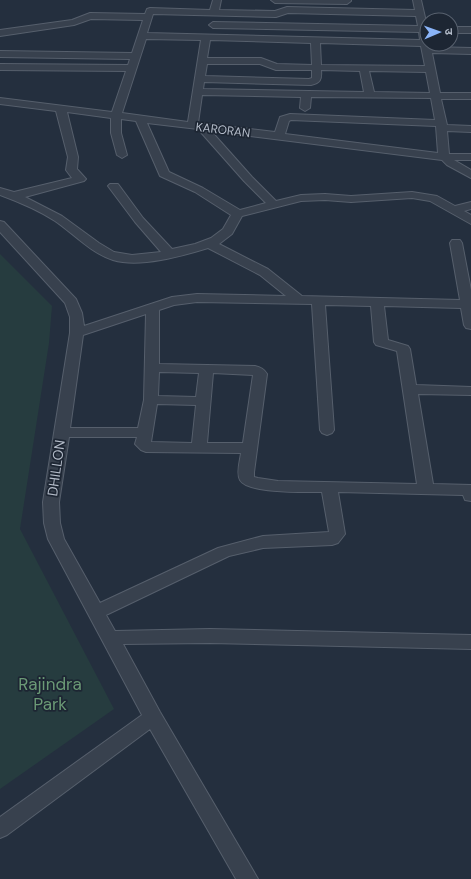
<svg xmlns="http://www.w3.org/2000/svg" width="471" height="879" font-family="'DM Sans','Noto Sans Devanagari',sans-serif">
<style>
.green{fill:#263c3f}
.lines{fill:none;stroke-linecap:round;stroke-linejoin:round}
.minor-casing{stroke:#565f6c;stroke-width:2}
.minor{fill:#38414e;fill-rule:evenodd}
.labels{text-anchor:middle;dominant-baseline:central;stroke-width:3.5;stroke-linejoin:round;paint-order:stroke}
.far-street-label{font-size:12px;fill:#b4bcc9;stroke:#1d2633}
.street-label{font-size:14px;fill:#b4bcc9;stroke:#1d2633}
.near-park-label{font-size:17px;fill:#6b9a76;stroke:#1d2633}
</style>
<rect width="100%" height="100%" fill="#242f3e"/>
<polygon class="green" points="0,254 52,306 49,343 20,529 114,709 0,789"/>
<g class="lines">
<g class="minor-casing">
<g id="minor">
<path d="M 213,0 L 221,0 L 219,10 L 275,11 L 287,7 L 415,10 L 413,0 L 421,0 L 427,26 L 427,44 L 430,44 L 431,47 L 471,48 L 471,54 L 432,53 L 440,93 L 471,93 L 471,99 L 441,99 L 447,125 L 471,126 L 471,132 L 447,131 L 449,154 L 471,154 L 471,160 L 454,160 L 471,170 L 471,178 L 447,165 L 442,160 L 211,131 L 252,177 L 276,201 L 301,195 L 325,194 L 351,196 L 412,192 L 437,196 L 455,206 L 471,202 L 471,209 L 464,211 L 471,215 L 471,224 L 430,201 L 412,198 L 351,202 L 325,200 L 301,201 L 242,216 L 232,234 L 219,244 L 268,269 L 302,296 L 460,300 L 450,243 L 452,240 L 460,240 L 462,243 L 471,290 L 471,329 L 466,328 L 464,325 L 461,308 L 384,306 L 388,340 L 408,346 L 410,349 L 416,385 L 471,387 L 471,395 L 418,394 L 433,484 L 471,485 L 471,501 L 465,500 L 463,495 L 338,492 L 345,534 L 338,543 L 332,545 L 263,548 L 229,556 L 106,615 L 115,631 L 210,629 L 471,635 L 471,649 L 210,643 L 123,644 L 160,712 L 258,879 L 236,879 L 150,729 L 7,835 L 0,838 L 0,817 L 142,715 L 48,539 L 44,523 L 43,502 L 70,333 L 70,317 L 65,303 L 0,232 L 0,221 L 4,222 L 76,299 L 82,313 L 84,326 L 172,297 L 197,294 L 286,296 L 260,275 L 208,248 C 182,256 140,268 113,260 C 91,253 74,234 55,221 C 38,210 19,202 0,195 L 0,188 L 14,192 L 72,178 L 66,170 L 68,157 L 56,111 L 0,104 L 0,98 L 112,112 L 126,71 L 0,70 L 0,64 L 128,65 L 130,59 L 0,57 L 0,51 L 132,53 L 143,20 L 91,19 L 74,25 L 0,36 L 0,30 L 72,20 L 90,13 L 145,14 L 147,9 L 150,8 L 210,10 ZM 288,13 L 416,16 L 418,26 L 213,22 L 209,25 L 213,28 L 419,32 L 420,40 L 147,33 L 153,14 L 276,17 ZM 146,39 L 201,40 L 188,122 L 122,113 ZM 210,40 L 311,43 L 312,65 L 277,64 L 261,58 L 207,58 ZM 320,43 L 421,46 L 425,66 L 321,65 ZM 207,64 L 260,64 L 276,70 L 312,70 L 312,78 L 309,79 L 205,76 ZM 321,70 L 360,71 L 364,92 L 203,89 L 204,82 L 311,85 C 320,83 322,80 321,70 ZM 369,71 L 426,72 L 430,93 L 374,92 ZM 202,95 L 301,97 L 300,108 L 305,111 L 310,108 L 311,97 L 431,98 L 435,120 L 290,114 L 280,117 L 275,132 L 198,123 ZM 67,112 L 111,118 L 111,133 L 117,155 L 122,158 L 127,155 L 121,133 L 121,119 L 136,121 L 160,176 L 195,192 L 231,215 L 223,229 L 211,238 L 195,244 L 172,249 L 143,218 L 118,184 L 110,184 L 108,186 L 135,222 L 161,252 L 132,255 L 114,252 L 99,243 L 62,216 L 25,197 L 84,181 L 86,179 L 77,169 L 78,157 ZM 291,120 L 436,126 L 438,153 L 285,134 L 289,121 ZM 147,123 L 198,129 L 244,181 L 266,203 L 240,210 L 203,188 L 169,172 ZM 197,302 L 312,304 L 320,430 L 322,433 L 327,435 L 332,433 L 334,430 L 325,305 L 371,306 L 374,342 L 376,345 L 397,351 L 417,484 L 278,481 L 258,478 L 254,477 L 254,472 L 267,374 C 264,369 260,367 255,366 L 159,364 L 159,310 L 174,305 ZM 146,314 L 144,400 L 138,428 L 70,428 L 83,335 ZM 159,372 L 199,373 L 196,397 L 158,396 ZM 213,373 L 253,375 L 243,443 L 207,443 ZM 157,404 L 196,405 L 192,443 L 151,442 ZM 69,437 L 137,437 L 135,444 L 141,450 L 146,452 L 241,453 C 240,461 236,473 240,480 C 248,494 307,492 322,492 L 329,532 L 263,536 L 218,548 L 100,603 L 64,539 L 60,523 L 59,502 Z"/>
<polygon points="271,0 351,0 351,1 347,4 275,3"/>
<rect x="451" y="27" width="20" height="6"/>
</g>
</g>
<use href="#minor" class="minor"/>
</g>
<g class="labels">
<g class="far-street-label">
<text transform="translate(223 130) rotate(7)">KARORAN</text>
</g>
<g class="street-label">
<text transform="translate(56 468) rotate(-82)">DHILLON</text>
</g>
<g class="near-park-label">
<text x="50" y="684">Rajindra<tspan x="50" dy="20">Park</tspan></text>
</g>
</g>
<g transform="translate(439 32) rotate(88)"><circle r="19" fill="#1d2633" stroke="#59626f"/>
<path d="M0-3L7 15L0 10L-7 15Z" fill="#8ab4f8"/>
<text y="-6" font-size="11" font-weight="bold" text-anchor="middle" fill="#b4bcc9">उ</text>
</g>
</svg>
